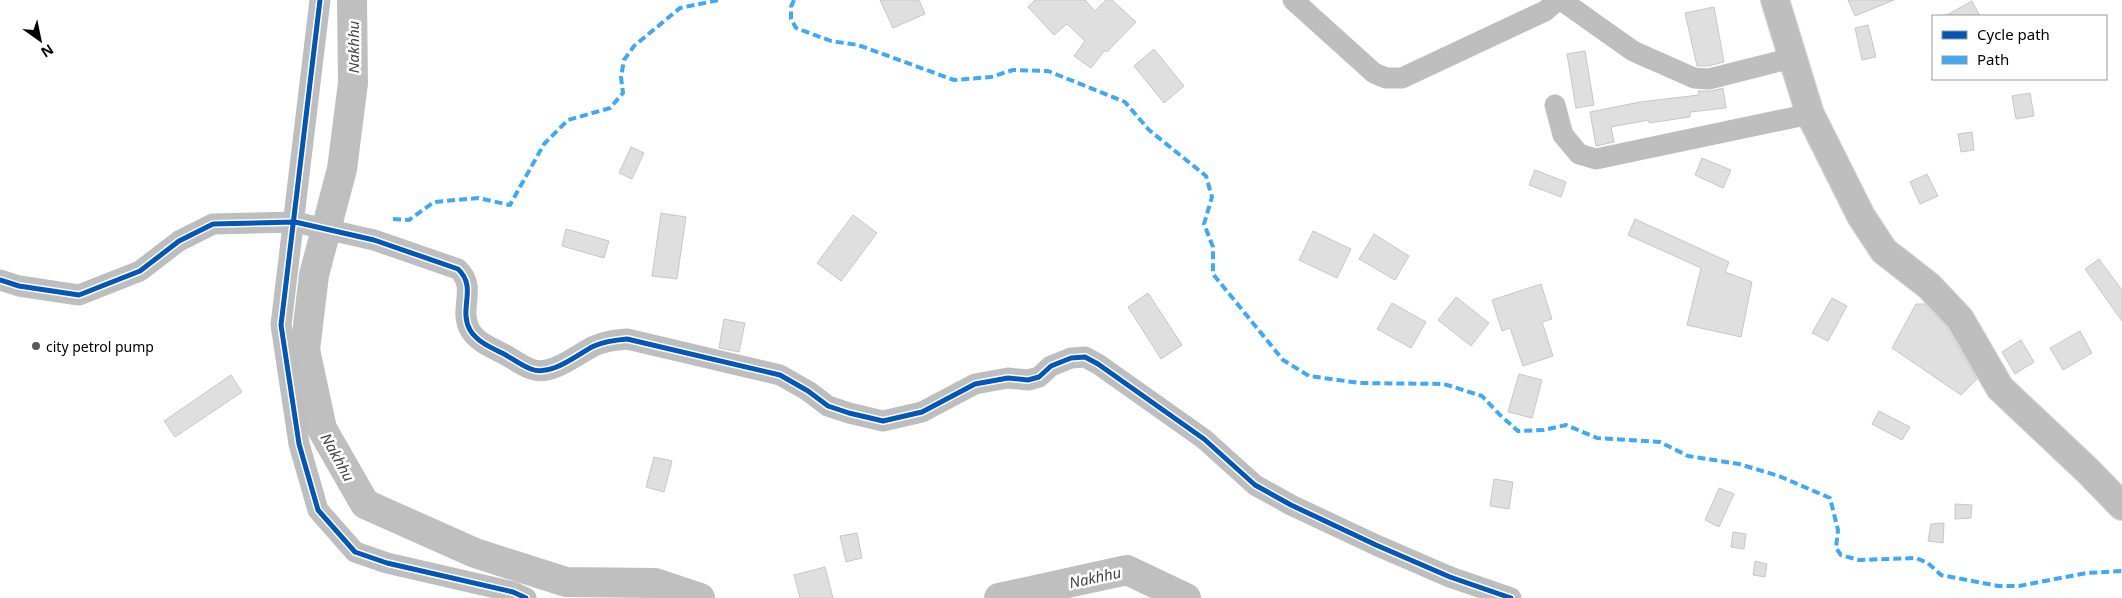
<svg xmlns="http://www.w3.org/2000/svg" width="2122" height="598" font-family="'Noto Sans',sans-serif">
<style>
.lines{fill:none;stroke-linecap:round;stroke-linejoin:round}
.river{stroke:#bfbfbf;stroke-width:30}
.building{fill:#dfdfdf;stroke:#c7c7c7}
.major-casing{stroke:#dbdbdb;stroke-width:30}
.minor{stroke:#bebebe;stroke-width:21}
.major{stroke:#bebebe;stroke-width:28}
.quiet{stroke:#3fa9f5;stroke-width:4;stroke-dasharray:8 4;stroke-linecap:butt}
.cycleway-casing{stroke:#fff;stroke-width:8}
.cycleway{stroke:#0057b8;stroke-width:5}
.poi-dot{fill:#595959;stroke:#fff;stroke-width:2}
.labels{text-anchor:middle;dominant-baseline:central;stroke-width:5;stroke-linejoin:round;paint-order:stroke}
.poi-label{font-size:14px;fill:#000;stroke:#fff;text-anchor:start}
.water-label{font-size:15px;font-style:italic;fill:#444;stroke:#fff}
</style>
<rect width="100%" height="100%" fill="#fff"/>
<g class="lines">
<g class="river">
<polyline points="352,0 353,83 342,169 314,275 305,350 322,429 365,504 475,553 566,582 655,583 700,598"/>
<polyline points="999,598 1127,570 1186,598"/>
</g>
</g>
<g class="building">
<polygon points="880,0 919,0 925,14 893,28"/>
<polygon points="1035,0 1085,0 1095,11 1106,0 1112,0 1136,22 1107,52 1105,50 1091,68 1074,56 1085,41 1067,24 1054,35 1028,7"/>
<polygon points="1848,0 1894,0 1855,16"/>
<polygon points="1972,1 1980,16 1945,16"/>
<polygon points="1714,7 1724,62 1708,66 1697,66 1685,13"/>
<polygon points="1868,25 1876,57 1862,60 1855,28"/>
<polygon points="1154,49 1184,86 1164,103 1134,66"/>
<polygon points="1585,51 1594,105 1576,108 1567,54"/>
<polygon points="1723,88 1726,108 1690,112 1690,117 1649,123 1649,120 1611,127 1614,142 1596,146 1590,112 1640,102 1699,95 1698,91 1712,91"/>
<polygon points="2030,93 2034,116 2016,119 2012,96"/>
<polygon points="1972,132 1974,150 1961,152 1958,134"/>
<polygon points="631,147 644,153 632,179 619,173"/>
<polygon points="1702,158 1731,170 1723,188 1695,175"/>
<polygon points="1535,170 1566,182 1561,197 1529,185"/>
<polygon points="1927,174 1938,196 1920,204 1910,182"/>
<polygon points="661,213 686,217 677,279 652,276"/>
<polygon points="853,215 877,233 841,281 817,263"/>
<polygon points="1635,219 1729,262 1725,272 1752,282 1741,337 1687,325 1701,268 1628,235"/>
<polygon points="566,229 609,241 604,258 562,246"/>
<polygon points="1313,231 1351,249 1337,278 1299,260"/>
<polygon points="1374,234 1409,256 1395,280 1359,259"/>
<polygon points="2099,259 2122,290 2122,321 2085,269"/>
<polygon points="1541,284 1552,319 1542,322 1553,356 1523,366 1510,328 1502,331 1492,300"/>
<polygon points="1148,293 1182,345 1161,359 1128,307"/>
<polygon points="1456,297 1489,323 1471,346 1438,320"/>
<polygon points="1832,298 1847,306 1828,341 1812,333"/>
<polygon points="1392,303 1426,322 1411,348 1377,329"/>
<polygon points="1916,304 1925,304 1947,328 1977,379 1961,395 1892,348"/>
<polygon points="724,319 745,323 739,352 719,348"/>
<polygon points="2080,331 2092,353 2063,370 2050,348"/>
<polygon points="2021,340 2034,362 2015,374 2002,352"/>
<polygon points="1519,374 1542,380 1532,418 1508,412"/>
<polygon points="231,375 242,392 175,437 164,421"/>
<polygon points="1879,411 1910,427 1902,440 1872,424"/>
<polygon points="654,457 672,461 664,492 646,487"/>
<polygon points="1494,479 1513,482 1509,509 1490,506"/>
<polygon points="1719,488 1734,494 1719,527 1705,520"/>
<polygon points="1955,504 1972,505 1971,518 1955,519"/>
<polygon points="1944,523 1943,543 1928,541 1931,524"/>
<polygon points="1733,532 1746,534 1744,549 1731,547"/>
<polygon points="857,533 862,558 846,562 840,536"/>
<polygon points="1755,561 1767,564 1765,577 1753,575"/>
<polygon points="825,567 833,598 800,598 794,575"/>
</g>
<g class="lines">
<g class="major-casing">
<polyline id="major" points="1775,0 1810,114 1861,216 1884,251 1929,286 1960,319 2000,388 2088,471 2122,506"/>
</g>
<g class="minor">
<polyline points="320,0 281,325 299,444 318,510 355,552 387,563 513,592 526,598"/>
<polyline points="1293,0 1374,73 1386,78 1402,78 1545,11 1558,0"/>
<polyline points="1561,0 1633,51 1694,78 1709,79 1792,58"/>
<polyline points="1555,105 1563,135 1579,154 1596,159 1810,114"/>
<path d="M 0,280 L 19,286 L 79,295 L 140,271 L 179,241 L 213,224 L 295,222 L 374,240 L 458,269 C 478,288 458,308 470,330 C 477,342 492,348 504,354 C 513,359 522,366 531,369 C 551,377 576,355 594,346 C 605,341 615,340 627,339 L 780,375 L 808,391 L 828,406 L 849,413 L 883,421 L 922,412 L 975,384 L 1008,378 L 1028,380 L 1039,377 L 1051,366 L 1071,358 L 1085,357 L 1098,364 L 1204,439 L 1255,485 L 1291,505 L 1376,545 L 1450,577 L 1511,598"/>
</g>
<use href="#major" class="major"/>
<g class="quiet">
<polyline points="794,0 791,7 791,19 796,28 831,41 858,45 954,80 991,77 1013,70 1048,71 1125,102 1149,130 1206,176 1212,197 1204,224 1213,247 1213,274 1283,360 1309,376 1360,383 1444,384 1482,396 1499,414 1518,431 1544,430 1566,425 1597,438 1660,442 1688,456 1739,464 1779,476 1830,498 1838,530 1836,548 1841,555 1859,560 1916,558 1928,563 1941,575 1998,586 2019,586 2087,573 2122,571"/>
<polyline points="393,219 409,220 434,202 478,198 510,205 544,144 568,120 610,108 623,93 621,77 624,60 634,46 680,8 719,0"/>
</g>
<g class="cycleway-casing">
<g id="cycleway">
<polyline points="320,0 281,325 299,444 318,510 355,552 387,563 513,592 526,598"/>
<path d="M 0,280 L 19,286 L 79,295 L 140,271 L 179,241 L 213,224 L 295,222 L 374,240 L 458,269 C 478,288 458,308 470,330 C 477,342 492,348 504,354 C 513,359 522,366 531,369 C 551,377 576,355 594,346 C 605,341 615,340 627,339 L 780,375 L 808,391 L 828,406 L 849,413 L 883,421 L 922,412 L 975,384 L 1008,378 L 1028,380 L 1039,377 L 1051,366 L 1071,358 L 1085,357 L 1098,364 L 1204,439 L 1255,485 L 1291,505 L 1376,545 L 1450,577 L 1511,598"/>
</g>
</g>
<use href="#cycleway" class="cycleway"/>
</g>
<circle class="poi-dot" cx="36" cy="346" r="5"/>
<g class="labels">
<g class="poi-label">
<text x="46" y="346">city petrol pump</text>
</g>
<g class="water-label">
<text transform="translate(353 47) rotate(-90)">Nakhhu</text>
<text transform="translate(338 457) rotate(61)">Nakhhu</text>
<text transform="translate(1095 577) rotate(-12)">Nakhhu</text>
</g>
</g>
<rect x="1932" y="15" width="175" height="65" fill="#ffffff" stroke="#999999"/>
<rect x="1942" y="31" width="25" height="8" fill="#0057b8" stroke="#999999"/>
<text x="1977" y="40" font-size="15" fill="#000000">Cycle path</text>
<rect x="1942" y="56" width="25" height="8" fill="#3fa9f5" stroke="#999999"/>
<text x="1977" y="65" font-size="15" fill="#000000">Path</text>
<g transform="translate(40 40) rotate(147)" stroke="#ffffff" stroke-width="4" paint-order="stroke">
<path d="M0-4L9 19L0 12L-9 19Z" fill="#000000"/>
<text y="-8" font-size="14" font-weight="bold" text-anchor="middle" fill="#000000">N</text>
</g>
</svg>
